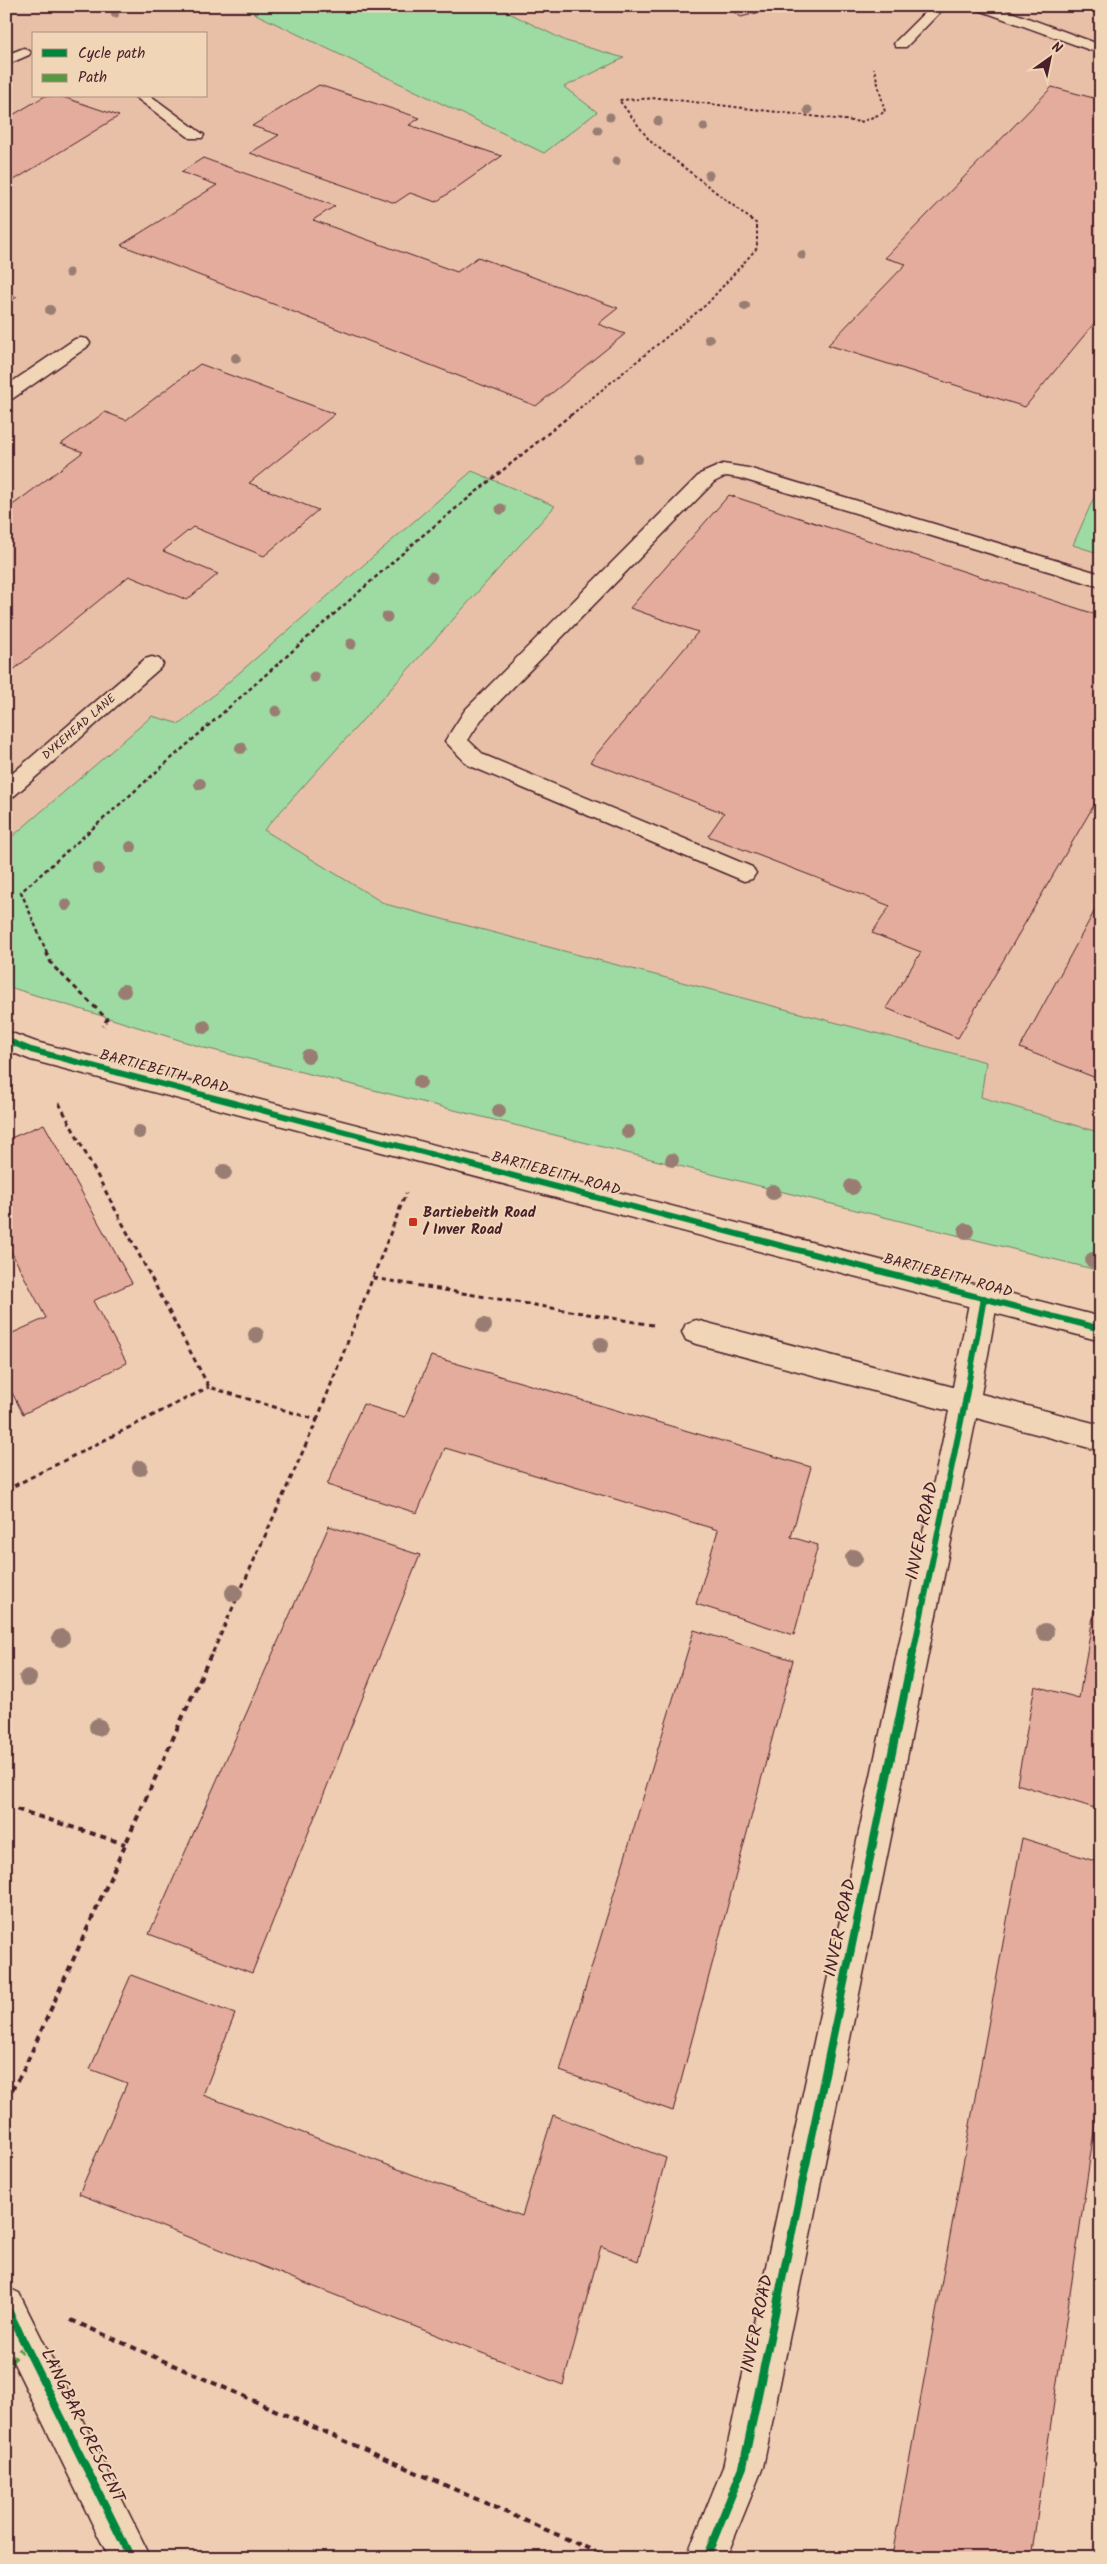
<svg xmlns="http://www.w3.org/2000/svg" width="1107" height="2564" font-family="Kalam,sans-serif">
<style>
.built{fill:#e8c0a8;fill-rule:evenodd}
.green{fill:#9ddba3;stroke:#747d67}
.building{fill:#e4ac9c;stroke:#4a1f2b}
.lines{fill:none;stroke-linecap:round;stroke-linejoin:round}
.lane-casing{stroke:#4a1f2b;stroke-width:3}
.street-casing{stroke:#4a1f2b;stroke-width:3}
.secondary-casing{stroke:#4a1f2b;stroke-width:3}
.path-far3{stroke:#4a1f2b;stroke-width:2;stroke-dasharray:3 2.5;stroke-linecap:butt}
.path-far2{stroke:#4a1f2b;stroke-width:2.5;stroke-dasharray:4 3;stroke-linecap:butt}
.path-far1{stroke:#4a1f2b;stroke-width:3;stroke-dasharray:5 4;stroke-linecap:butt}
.path{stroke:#4a1f2b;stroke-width:4;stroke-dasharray:6 5;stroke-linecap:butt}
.lane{fill:#f0d5b7;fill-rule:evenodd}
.street{fill:#f0d5b7;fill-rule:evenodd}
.secondary{fill:#f0d5b7;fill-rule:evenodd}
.quiet{stroke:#559a41;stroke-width:6;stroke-dasharray:13 6;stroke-linecap:butt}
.cycleway-far1-casing{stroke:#f0d5b7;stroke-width:9}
.cycleway-casing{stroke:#f0d5b7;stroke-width:11}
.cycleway-far1{stroke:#00873e;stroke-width:6}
.cycleway{stroke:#00873e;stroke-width:8}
.tree{fill:#9a7d72}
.poi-dot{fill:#c8321e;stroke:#f0d5b7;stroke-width:2}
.labels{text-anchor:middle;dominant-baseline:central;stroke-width:4;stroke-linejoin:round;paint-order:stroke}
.far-street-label{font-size:12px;fill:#4a1f2b;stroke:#f0d5b7}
.street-label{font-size:15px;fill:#4a1f2b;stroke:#f0d5b7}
.poi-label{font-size:15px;font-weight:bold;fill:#4a1f2b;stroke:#f0d5b7;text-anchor:start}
.near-street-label{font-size:18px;fill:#4a1f2b;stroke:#f0d5b7}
</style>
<rect width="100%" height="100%" fill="#eecdb2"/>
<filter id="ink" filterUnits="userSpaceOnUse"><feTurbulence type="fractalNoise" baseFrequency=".02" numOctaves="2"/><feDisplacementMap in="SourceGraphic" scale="10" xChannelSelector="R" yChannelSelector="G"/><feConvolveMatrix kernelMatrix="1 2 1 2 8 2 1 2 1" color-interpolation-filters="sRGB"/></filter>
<g filter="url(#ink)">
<path class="built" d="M 6,6 L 1101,6 L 1101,1271 L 205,1048 L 6,986 ZM 34,34 L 206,34 L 206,96 L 34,96 Z"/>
<g class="green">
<polygon points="239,6 495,6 566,41 624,58 564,87 597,112 544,153"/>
<polygon points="472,471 555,506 264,830 385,904 986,1062 981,1097 1101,1133 1101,1271 205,1048 6,986 6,842 152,716 180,724"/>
<polygon points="1101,481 1101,554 1073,545"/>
</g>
<g class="building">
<polygon points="725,6 785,6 741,17"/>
<polygon points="319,85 420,118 409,125 502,156 436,202 410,193 395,203 250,153 279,135 252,126"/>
<polygon points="1052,87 1101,100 1101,315 1025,407 828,345 906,264 885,258"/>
<polygon points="45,96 60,96 119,116 6,185 6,119"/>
<polygon points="203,158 335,206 313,220 457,272 478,257 618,308 598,324 625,334 536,406 121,245 217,185 181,172"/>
<polygon points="6,293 17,297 6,304"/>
<polygon points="200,364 335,414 249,483 318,510 264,556 193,527 163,551 218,574 187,600 129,576 6,676 6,510 83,452 61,444 105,412 126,420"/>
<polygon points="729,495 1101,616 1101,793 958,1038 886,1008 921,952 872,933 890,906 708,836 724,813 590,762 698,632 630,608"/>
<polygon points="1101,899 1101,1080 1020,1048"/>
<polygon points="44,1124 132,1283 93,1301 127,1363 23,1414 6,1381 6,1336 46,1318 6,1242 6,1140"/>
<polygon points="431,1356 811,1467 791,1537 818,1545 794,1635 696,1604 718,1530 445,1448 417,1513 327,1485 363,1404 405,1417"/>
<polygon points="329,1526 420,1555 252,1973 149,1934"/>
<polygon points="1094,1611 1101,1613 1101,1810 1017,1784 1035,1686 1079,1698"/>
<polygon points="694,1630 793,1660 673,2111 560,2071"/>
<polygon points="1022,1838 1101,1863 1101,2084 1031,2558 895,2558 892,2556"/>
<polygon points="131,1975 235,2014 203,2095 522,2216 553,2115 666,2158 638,2261 601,2246 563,2385 79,2194 127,2083 90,2069"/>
</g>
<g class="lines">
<g class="lane-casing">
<g id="lane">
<polygon points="974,6 995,6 1101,45 1101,54 976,9"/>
<polygon points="134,96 151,96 204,135 202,138 190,138"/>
<polygon points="723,464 748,468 1101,574 1101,587 739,478 726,476 714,482 481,720 468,740 484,755 752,867 756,873 752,879 744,881 468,765 445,741 465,710 700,474"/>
</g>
</g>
<g class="street-casing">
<g id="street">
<polygon points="931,6 946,6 906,47 896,47 894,44 896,41"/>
<polygon points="24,48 31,52 29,55 6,65 6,55"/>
<polygon points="81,338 87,339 90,343 87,347 12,399 6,400 6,386 75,339"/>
<polygon points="152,657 159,659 163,664 159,669 14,796 6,799 6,779 145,659"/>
<polygon points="984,1286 994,1290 998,1298 981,1394 1101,1425 1101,1451 976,1418 763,2467 726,2558 686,2558 723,2467 949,1411 696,1344 686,1340 682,1332 686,1324 696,1320 953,1387 970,1298 974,1290"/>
<polygon points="6,2287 19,2293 151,2558 109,2558 6,2347"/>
</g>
</g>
<g class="secondary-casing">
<polygon id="secondary" points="6,1031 36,1042 1101,1317 1101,1341 31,1060 6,1050"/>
</g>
<polyline class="path-far3" points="571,415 707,304 757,248 757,224 650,141 619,100 660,98 861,122 885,112 874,68"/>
<polyline class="path-far2" points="47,953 21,892 422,536 573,413"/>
<g class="path-far1">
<polyline points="46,952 52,965 107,1019 103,1026"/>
<polyline points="59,1103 209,1387 317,1420 212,1654"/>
<polyline points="373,1278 653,1325"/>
<polyline points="317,1420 406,1193"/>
<polyline points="6,1490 209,1387"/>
</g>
<g class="path">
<polyline points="6,1806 125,1844"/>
<polyline points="6,2100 23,2071 212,1652"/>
<polyline points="71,2320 610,2558"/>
</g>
<use href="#lane" class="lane"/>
<use href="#street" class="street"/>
<use href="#secondary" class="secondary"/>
<polyline class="quiet" points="6,2365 26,2346"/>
<g class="cycleway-far1-casing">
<g id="cycleway-far1">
<polyline points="6,1040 31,1050 1101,1329"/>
<polyline points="913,1654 965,1402 984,1298"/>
</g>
</g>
<g class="cycleway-casing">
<g id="cycleway">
<polyline points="6,2306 131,2558"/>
<polyline points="706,2558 743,2467 913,1652"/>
</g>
</g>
<use href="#cycleway-far1" class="cycleway-far1"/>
<use href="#cycleway" class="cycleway"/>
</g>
<g class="tree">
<circle cx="115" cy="14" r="4"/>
<circle cx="808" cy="110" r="4.5"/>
<circle cx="610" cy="117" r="4.5"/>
<circle cx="658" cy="121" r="4.5"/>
<circle cx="704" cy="127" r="4.5"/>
<circle cx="598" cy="130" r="4.5"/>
<circle cx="616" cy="161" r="4.5"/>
<circle cx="709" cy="175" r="4.5"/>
<circle cx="802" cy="255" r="4.5"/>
<circle cx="69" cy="273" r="4.5"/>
<circle cx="745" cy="306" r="5"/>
<circle cx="50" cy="310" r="5"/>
<circle cx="709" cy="339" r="5"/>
<circle cx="236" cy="358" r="5"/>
<circle cx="638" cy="459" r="5"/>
<circle cx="501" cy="509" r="5.5"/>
<circle cx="432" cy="577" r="5.5"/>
<circle cx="387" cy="617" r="5.5"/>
<circle cx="351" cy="644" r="5.5"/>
<circle cx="314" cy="677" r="5.5"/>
<circle cx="276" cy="711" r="5.5"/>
<circle cx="241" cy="748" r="6"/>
<circle cx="200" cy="784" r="6"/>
<circle cx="131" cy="847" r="6"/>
<circle cx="98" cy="869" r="6"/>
<circle cx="66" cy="905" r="6"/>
<circle cx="124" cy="991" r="7"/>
<circle cx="204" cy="1027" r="7"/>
<circle cx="308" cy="1056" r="7"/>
<circle cx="420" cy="1082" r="7"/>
<circle cx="499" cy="1111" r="7"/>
<circle cx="139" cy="1132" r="7"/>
<circle cx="628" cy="1132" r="7"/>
<circle cx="672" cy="1160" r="7"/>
<circle cx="224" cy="1172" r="8"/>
<circle cx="852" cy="1187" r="8"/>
<circle cx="773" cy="1192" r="8"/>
<circle cx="966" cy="1231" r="8"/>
<circle cx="1093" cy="1260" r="8"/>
<circle cx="484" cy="1326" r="8"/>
<circle cx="256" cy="1335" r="8"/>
<circle cx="601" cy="1345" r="8"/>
<circle cx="140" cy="1468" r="8"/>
<circle cx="854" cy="1558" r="9"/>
<circle cx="234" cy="1593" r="9"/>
<circle cx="1045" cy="1632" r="9"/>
<circle cx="61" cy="1638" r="9"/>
<circle cx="28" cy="1678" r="9"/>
<circle cx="98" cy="1727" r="9"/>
</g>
</g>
<rect class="poi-dot" x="408" y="1217" width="10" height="10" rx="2.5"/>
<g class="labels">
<g class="far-street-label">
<text transform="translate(79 727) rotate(-41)">DYKEHEAD LANE</text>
</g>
<g class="street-label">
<text transform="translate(164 1072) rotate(15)">BARTIEBEITH ROAD</text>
<text transform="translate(556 1174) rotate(15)">BARTIEBEITH ROAD</text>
<text transform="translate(948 1276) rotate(15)">BARTIEBEITH ROAD</text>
</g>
<g class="poi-label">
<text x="423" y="1213">Bartiebeith Road<tspan x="423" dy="17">/ Inver Road</tspan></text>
</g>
<g class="near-street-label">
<text transform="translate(923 1531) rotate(-78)">INVER ROAD</text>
<text transform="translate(841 1928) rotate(-78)">INVER ROAD</text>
<text transform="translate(758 2324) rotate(-78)">INVER ROAD</text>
<text transform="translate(82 2426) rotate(64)">LANGBAR CRESCENT</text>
</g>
</g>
<rect width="1107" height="2564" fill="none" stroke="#f0d5b7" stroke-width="25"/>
<rect x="12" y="12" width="1082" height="2539" fill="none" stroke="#4a1f2b" stroke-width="2" filter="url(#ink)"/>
<rect x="32" y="32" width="175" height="65" fill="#f0d5b7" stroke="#ae8c7f"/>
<rect x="42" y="49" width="25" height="8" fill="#00873e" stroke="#ae8c7f"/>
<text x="78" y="58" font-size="15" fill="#4a1f2b">Cycle path</text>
<rect x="42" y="74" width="25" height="8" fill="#559a41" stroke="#ae8c7f"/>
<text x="78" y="82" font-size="15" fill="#4a1f2b">Path</text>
<g transform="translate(1050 58) rotate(33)" stroke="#f0d5b7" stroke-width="4" paint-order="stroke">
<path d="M0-4L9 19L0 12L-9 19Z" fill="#4a1f2b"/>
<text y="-8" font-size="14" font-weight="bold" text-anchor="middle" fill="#4a1f2b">N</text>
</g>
</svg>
